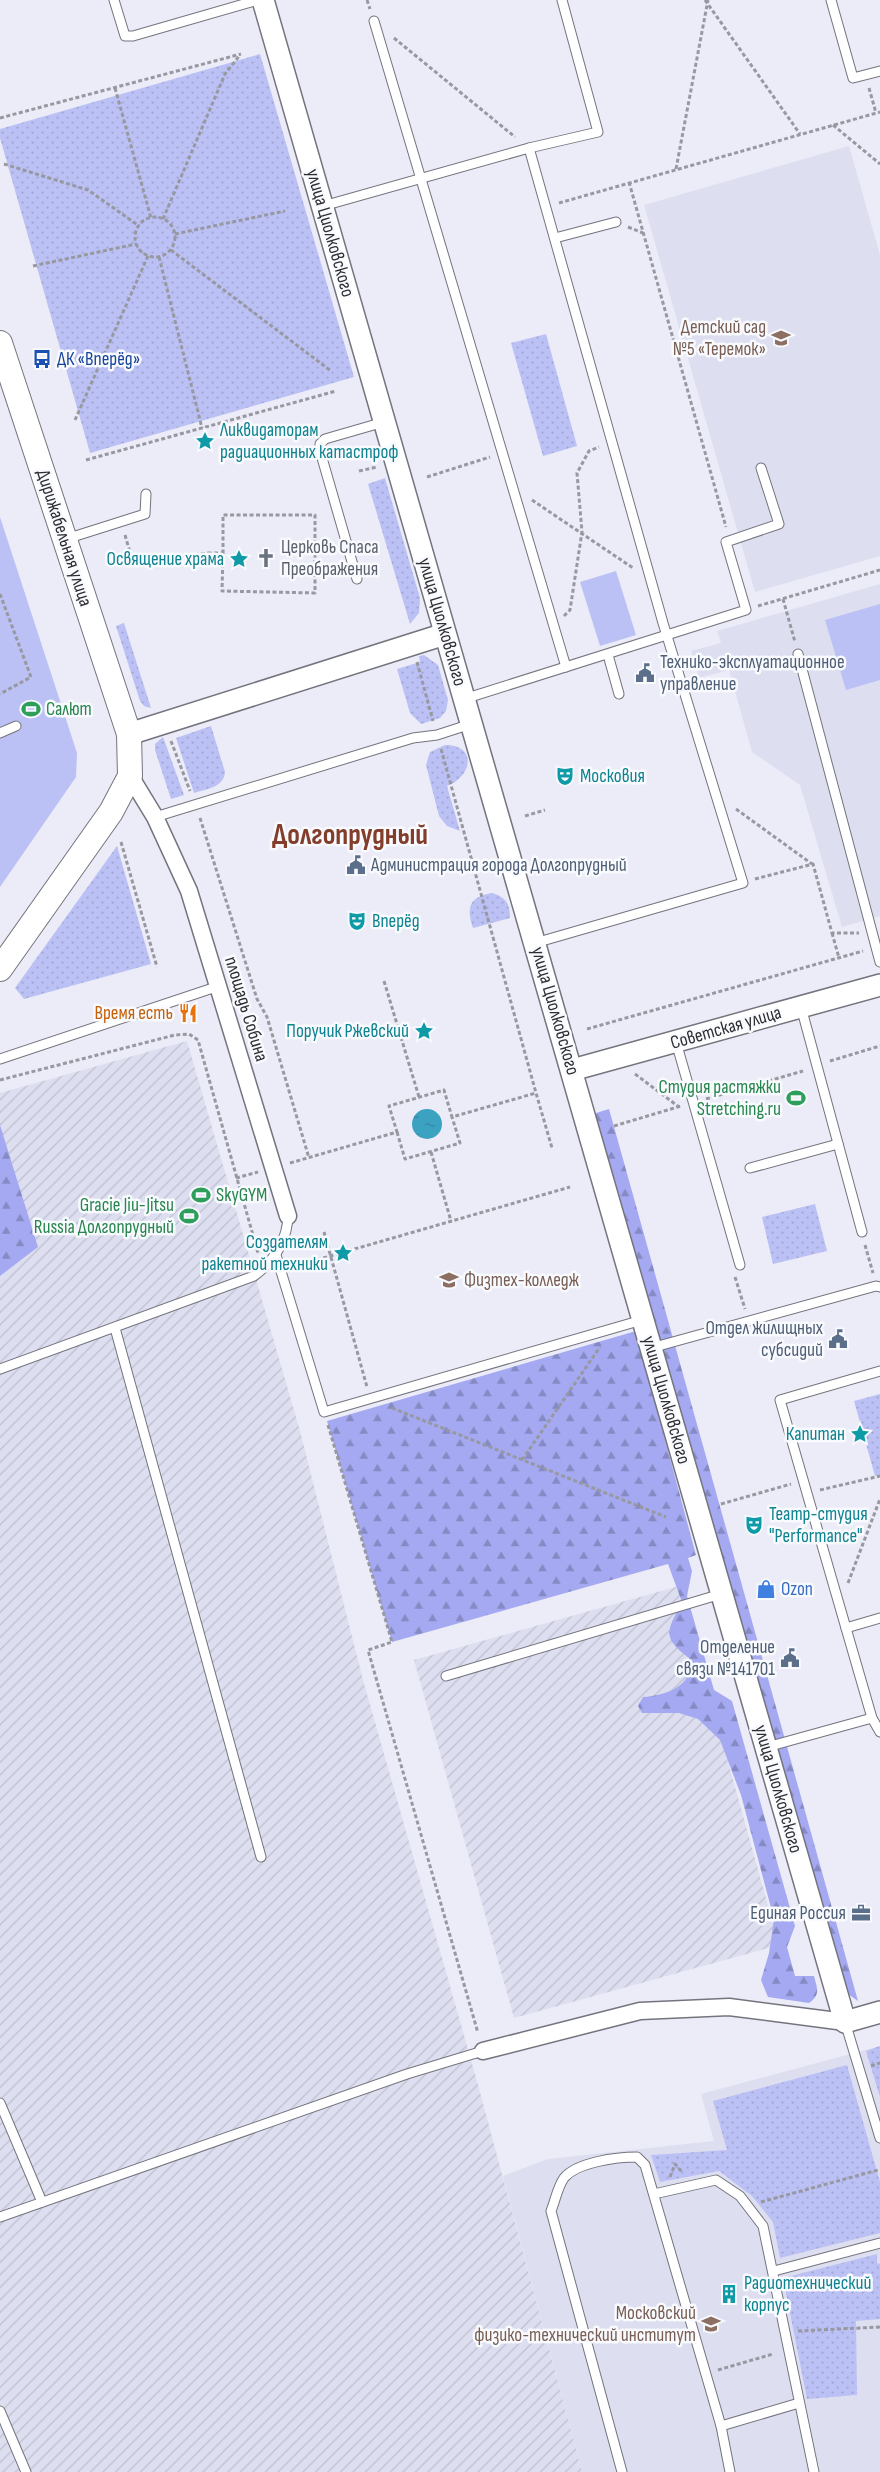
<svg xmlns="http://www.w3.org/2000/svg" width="880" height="2472" font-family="'Sofia Sans Condensed',sans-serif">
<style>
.built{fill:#dddff1}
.industrial{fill:url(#industrial-furrows)}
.green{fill:url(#green-dots)}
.forest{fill:url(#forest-firs)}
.pitch{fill:#bcc1f5}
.water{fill:url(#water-ripples)}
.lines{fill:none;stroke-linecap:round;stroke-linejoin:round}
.service-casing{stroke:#73747d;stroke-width:11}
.minor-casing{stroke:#73747d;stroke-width:19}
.tertiary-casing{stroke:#73747d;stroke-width:24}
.secondary-casing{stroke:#73747d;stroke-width:26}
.path{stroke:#9798a0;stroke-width:3;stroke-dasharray:4 2.5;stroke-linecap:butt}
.service{stroke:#fff;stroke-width:9}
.minor{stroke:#fff;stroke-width:16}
.tertiary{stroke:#fff;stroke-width:21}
.secondary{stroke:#fff;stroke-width:24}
.labels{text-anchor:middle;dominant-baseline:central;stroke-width:5;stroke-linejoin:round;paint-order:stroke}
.street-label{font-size:19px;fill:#2e2e32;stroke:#f9fafe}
.education-label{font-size:19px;fill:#785e54;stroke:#f9fafe;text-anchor:end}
.transit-label{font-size:19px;fill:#164399;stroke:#f9fafe;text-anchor:start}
.culture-label{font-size:19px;fill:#0d838f;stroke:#f9fafe;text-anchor:start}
.worship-label{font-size:19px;fill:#5b616d;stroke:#f9fafe;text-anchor:start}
.service-label{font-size:19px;fill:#4e5e75;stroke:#f9fafe;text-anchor:end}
.leisure-label{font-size:19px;fill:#27864d;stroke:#f9fafe;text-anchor:start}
.food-label{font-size:19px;fill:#c56008;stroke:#f9fafe;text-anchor:end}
.shop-label{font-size:19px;fill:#366cbe;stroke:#f9fafe;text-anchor:start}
.town-label{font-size:29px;font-weight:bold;fill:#823d2b;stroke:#f9fafe}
</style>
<defs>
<pattern id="industrial-furrows" width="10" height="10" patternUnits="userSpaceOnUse" patternTransform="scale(1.25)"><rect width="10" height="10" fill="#dddff1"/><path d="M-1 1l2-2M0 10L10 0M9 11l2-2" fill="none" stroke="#bec0cf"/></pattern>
<pattern id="green-dots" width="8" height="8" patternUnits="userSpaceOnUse" patternTransform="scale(1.25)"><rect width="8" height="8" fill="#bcc1f5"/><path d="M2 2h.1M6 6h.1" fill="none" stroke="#a2a6d2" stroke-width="1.8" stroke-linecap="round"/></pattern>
<pattern id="forest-firs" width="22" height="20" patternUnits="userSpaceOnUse" patternTransform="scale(1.25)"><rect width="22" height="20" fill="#a4a9f1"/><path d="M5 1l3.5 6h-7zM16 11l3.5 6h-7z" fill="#868ac4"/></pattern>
<pattern id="water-ripples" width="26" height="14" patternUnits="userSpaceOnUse" patternTransform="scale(1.25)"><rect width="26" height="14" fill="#3ca2c2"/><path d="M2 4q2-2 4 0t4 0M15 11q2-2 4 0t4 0" fill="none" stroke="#33849e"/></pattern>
</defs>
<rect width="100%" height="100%" fill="#ebecf7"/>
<g class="built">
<polygon points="849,146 880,255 880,556 755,592 644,205"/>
<polygon points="880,584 880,916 842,927 800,785 752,752 729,670 699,678 691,651 721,643 717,631"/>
<polygon points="880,2046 880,2472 582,2472 503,2176 548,2159 714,2141 701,2094"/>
</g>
<g class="industrial">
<polygon points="187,1041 300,1431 363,1680 477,2081 582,2472 0,2472 0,1093"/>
<polygon points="679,1586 779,1945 514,2018 414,1660"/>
</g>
<g class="green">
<polygon points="260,54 354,377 90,453 0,138 0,129"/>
<polygon points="546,334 577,446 543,456 511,343"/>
<polygon points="385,478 420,598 419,613 410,624 368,484"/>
<polygon points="124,623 151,708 144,706 140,701 116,626"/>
<polygon points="424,655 438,665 448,700 446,711 440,718 421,724 410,713 397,669 420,662 419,656"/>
<path d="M 211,726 L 225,772 C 224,787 207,789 194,793 L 176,738 Z"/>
<polygon points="163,737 184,795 171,799 155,750 155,744"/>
<path d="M 445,745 C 477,745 473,776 447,786 L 460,831 L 447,826 L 439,816 L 426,765 L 430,752 Z"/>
<polygon points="117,846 151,964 24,999 15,988"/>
<path d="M 492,893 C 506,897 510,904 510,918 L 473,928 C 466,907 469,897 492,893 Z"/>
<polygon points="815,1204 827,1251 773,1264 762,1217"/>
<polygon points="880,1394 880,1475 875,1476 854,1401"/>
<polygon points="880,2046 880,2097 866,2051"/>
<polygon points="847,2065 880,2182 880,2233 780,2258 773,2222 752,2196 719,2171 660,2182 651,2155 727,2150 713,2101"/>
<polygon points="877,2254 877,2263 880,2264 880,2319 856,2321 857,2395 807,2399 783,2278"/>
</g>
<g class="forest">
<polygon points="609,1109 858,2001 845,1992 593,1114"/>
<polygon points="0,1125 38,1247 0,1276"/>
<path d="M 636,1331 L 696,1555 L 688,1558 L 692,1571 L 687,1596 L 714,1690 L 732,1701 L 795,1926 L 787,1947 L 795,1976 L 814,1976 C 817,1988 821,1995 809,2003 L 768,1997 L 761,1980 L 769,1953 L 774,1919 L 741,1795 L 720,1740 L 698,1719 L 679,1713 L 642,1713 L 638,1706 L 643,1697 C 666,1695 695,1686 689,1658 C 661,1637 667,1631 682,1602 L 668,1564 L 392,1642 L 327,1421 Z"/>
</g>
<g class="pitch">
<polygon points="0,517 77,753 76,777 0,887"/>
<polygon points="616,571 636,635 600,646 580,582"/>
<polygon points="880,604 880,680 846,690 825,620"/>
</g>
<circle class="water" cx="427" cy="1124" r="15"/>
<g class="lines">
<g class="service-casing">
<g id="service">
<polyline points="114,0 125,36 133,36 258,0"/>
<polyline points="831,0 853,78 880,71"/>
<polyline points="374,21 566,667"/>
<polyline points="529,148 663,623 743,883 535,943"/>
<polyline points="323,206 529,148 598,132 562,0"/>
<polyline points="555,238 616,222"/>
<polyline points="66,539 145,514 146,494"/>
<polyline points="357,579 320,451 320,444 325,439 384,422"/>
<polyline points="798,654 880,962"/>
<polyline points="608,655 619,694"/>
<polyline points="464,699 746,610 726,542 779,524 761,468"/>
<polyline points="0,733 16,726"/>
<polyline points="155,817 413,738 437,735 471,724"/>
<polyline points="801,1007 862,1232"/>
<polyline points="676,1042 740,1265"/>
<polyline points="0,1059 219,986"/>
<polyline points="750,1168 838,1144"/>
<polyline points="276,1255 324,1412 642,1320"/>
<polyline points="115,1328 261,1857"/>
<polyline points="651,1348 876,1286 880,1287"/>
<path d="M 0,1369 L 254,1276 C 274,1261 287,1242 288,1216"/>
<polyline points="880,1371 780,1400 872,1718 880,1732"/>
<polyline points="846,1628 880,1618"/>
<polyline points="446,1676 721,1594"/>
<polyline points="767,1747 872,1718"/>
<polyline points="845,2022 880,2138"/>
<polyline points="0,2103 42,2202"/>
<polyline points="654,2194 716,2180 740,2196 763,2226 814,2472"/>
<polyline points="0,2217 407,2074 483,2051"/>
<polyline points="774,2271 880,2243"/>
<polyline points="0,2411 26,2472"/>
<polyline points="721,2426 799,2403"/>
<path d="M 622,2472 L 551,2211 C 555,2201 558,2186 564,2178 C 577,2162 617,2157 637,2157 L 645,2165 L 721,2426 L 730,2472"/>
</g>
</g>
<g class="minor-casing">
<g id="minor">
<polyline points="130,776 155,817 189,891 288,1216"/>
<polyline points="483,2051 640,2011 729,2007 845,2022"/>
</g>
</g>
<g class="tertiary-casing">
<g id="tertiary">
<polyline points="263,0 845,2022 880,2012"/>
<polyline points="129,734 445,634"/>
<polyline points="572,1070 880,985"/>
</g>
</g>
<g class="secondary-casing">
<polyline id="secondary" points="0,343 129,734 130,776 111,812 0,969"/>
</g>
<g class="path">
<polyline points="367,0 370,9"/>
<polyline points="705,0 800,134"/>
<polyline points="394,38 515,137"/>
<polyline points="115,88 151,218"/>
<polyline points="869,88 876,113"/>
<polyline points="0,118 241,54"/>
<polyline points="833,125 880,164"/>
<polyline points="4,164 88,190 139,226"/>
<polyline points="676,169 708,0"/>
<polyline points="629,182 726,527"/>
<polyline points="559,203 880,112"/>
<circle cx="155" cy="237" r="20"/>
<polyline points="163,219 225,74 240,55"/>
<polyline points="628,227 643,233"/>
<polyline points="175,234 285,211"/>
<polyline points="171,250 331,371"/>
<polyline points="159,257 202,428"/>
<polyline points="33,266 136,244"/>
<polyline points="75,420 148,256"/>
<polyline points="86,460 336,391"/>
<polyline points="359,471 377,467"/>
<polyline points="427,477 490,457"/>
<polyline points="532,500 633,568"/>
<polyline points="125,535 131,556"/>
<polyline points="113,562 131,556 143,562 208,553 223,553 222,591 315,593 315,515 223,515 223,553"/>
<polyline points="0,594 31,677 0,694"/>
<polyline points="783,599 795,642"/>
<polyline points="758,606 880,570"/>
<polyline points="564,616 570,610 582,532 577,473 589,451 599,447"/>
<polyline points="417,662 433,721"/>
<polyline points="171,741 190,791"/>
<polyline points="441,749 536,1093"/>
<polyline points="736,809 812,864"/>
<polyline points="525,816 545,810"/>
<polyline points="200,818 257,999 267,1017 309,1158"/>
<polyline points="121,842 157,967"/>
<polyline points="755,879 813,864 832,933 859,933"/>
<polyline points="832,933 839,958"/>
<polyline points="384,981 419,1097"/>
<polyline points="587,1029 863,951"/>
<polyline points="830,1061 880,1046"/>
<polyline points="635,1074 679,1107"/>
<polyline points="0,1080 175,1035 189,1034 198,1040 258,1253"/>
<polyline points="706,1099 803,1071"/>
<polyline points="614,1126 681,1106"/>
<polyline points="397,1132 405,1159 460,1143 452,1117"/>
<polyline points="431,1152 451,1221"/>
<polyline points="290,1163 397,1132 389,1106 444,1090 452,1117 536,1093 552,1148"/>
<polyline points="236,1178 258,1172"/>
<polyline points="324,1232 367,1387"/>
<polyline points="865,1245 873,1273"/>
<polyline points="292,1267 570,1187"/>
<polyline points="735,1277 745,1309"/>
<polyline points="392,1408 666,1517"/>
<polyline points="328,1425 392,1642 368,1650 478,2033"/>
<polyline points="522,1460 600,1347"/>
<polyline points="820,1490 880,1476"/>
<polyline points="721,1504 791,1484"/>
<polyline points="848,1583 880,1499"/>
<polyline points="871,2066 880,2063"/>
<polyline points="670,2177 675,2164 683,2173"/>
<polyline points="761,2202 878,2170"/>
<polyline points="798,2331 880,2327"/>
<polyline points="718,2370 773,2354"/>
</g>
<use href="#service" class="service"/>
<use href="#minor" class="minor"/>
<use href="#tertiary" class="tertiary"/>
<use href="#secondary" class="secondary"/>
</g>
<defs>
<g id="school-bare" transform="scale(1.5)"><path d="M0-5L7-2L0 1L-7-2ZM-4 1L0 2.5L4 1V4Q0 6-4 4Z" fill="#8d6e63" stroke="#f9fafe" stroke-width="2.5" paint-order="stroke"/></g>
<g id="bus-bare" transform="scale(1.5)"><path d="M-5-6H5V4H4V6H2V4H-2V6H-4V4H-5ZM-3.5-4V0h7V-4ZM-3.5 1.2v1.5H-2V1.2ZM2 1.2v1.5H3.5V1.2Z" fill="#1a4fb4" stroke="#f9fafe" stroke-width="2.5" paint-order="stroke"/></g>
<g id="sight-bare" transform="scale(1.5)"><path d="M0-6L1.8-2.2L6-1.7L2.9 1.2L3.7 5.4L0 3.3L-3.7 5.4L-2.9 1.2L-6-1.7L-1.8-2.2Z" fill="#0f9aa8" stroke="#f9fafe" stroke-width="2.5" paint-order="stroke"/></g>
<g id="church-bare" transform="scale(1.5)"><path d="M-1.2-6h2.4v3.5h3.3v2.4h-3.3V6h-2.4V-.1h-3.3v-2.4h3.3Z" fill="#6b7280" stroke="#f9fafe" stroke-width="2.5" paint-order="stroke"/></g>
<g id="civic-bare" transform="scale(1.5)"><path d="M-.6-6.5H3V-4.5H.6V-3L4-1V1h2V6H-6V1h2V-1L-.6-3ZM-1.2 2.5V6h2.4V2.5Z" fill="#5c6f8a" stroke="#f9fafe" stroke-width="2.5" paint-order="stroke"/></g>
<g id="stadium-bare" transform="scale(1.5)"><path d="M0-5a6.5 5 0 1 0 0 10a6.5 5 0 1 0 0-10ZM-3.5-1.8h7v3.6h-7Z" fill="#2e9e5b" stroke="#f9fafe" stroke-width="2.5" paint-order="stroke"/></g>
<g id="theatre-bare" transform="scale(1.5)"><path d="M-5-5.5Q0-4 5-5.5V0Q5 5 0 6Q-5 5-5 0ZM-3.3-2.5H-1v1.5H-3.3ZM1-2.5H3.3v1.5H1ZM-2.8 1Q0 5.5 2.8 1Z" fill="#0f9aa8" stroke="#f9fafe" stroke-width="2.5" paint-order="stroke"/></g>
<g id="restaurant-bare" transform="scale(1.5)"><path d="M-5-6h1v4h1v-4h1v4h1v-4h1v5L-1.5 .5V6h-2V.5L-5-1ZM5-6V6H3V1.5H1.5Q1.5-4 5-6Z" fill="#e8710a" stroke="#f9fafe" stroke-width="2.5" paint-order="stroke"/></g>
<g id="university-bare" transform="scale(1.5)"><path d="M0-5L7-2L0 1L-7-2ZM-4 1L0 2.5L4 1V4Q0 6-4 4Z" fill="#8d6e63" stroke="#f9fafe" stroke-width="2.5" paint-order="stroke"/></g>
<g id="shop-bare" transform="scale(1.5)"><path d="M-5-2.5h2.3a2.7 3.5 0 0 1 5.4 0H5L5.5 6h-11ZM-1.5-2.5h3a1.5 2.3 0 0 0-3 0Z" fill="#3f7fe0" stroke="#f9fafe" stroke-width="2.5" paint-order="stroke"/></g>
<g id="office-bare" transform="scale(1.5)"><path d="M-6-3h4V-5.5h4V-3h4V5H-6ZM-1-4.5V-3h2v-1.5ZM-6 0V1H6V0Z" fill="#5c6f8a" stroke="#f9fafe" stroke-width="2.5" paint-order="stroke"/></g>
<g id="building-bare" transform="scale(1.5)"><path d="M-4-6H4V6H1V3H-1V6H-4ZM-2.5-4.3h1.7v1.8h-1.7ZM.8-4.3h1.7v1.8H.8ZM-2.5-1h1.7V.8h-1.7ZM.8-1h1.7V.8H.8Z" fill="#0f9aa8" stroke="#f9fafe" stroke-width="2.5" paint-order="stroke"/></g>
</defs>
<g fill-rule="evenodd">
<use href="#school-bare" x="781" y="338"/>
<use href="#bus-bare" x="42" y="359"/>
<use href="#sight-bare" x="205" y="441"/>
<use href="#church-bare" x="266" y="558"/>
<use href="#sight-bare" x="239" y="559"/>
<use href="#civic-bare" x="645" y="673"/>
<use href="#stadium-bare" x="31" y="709"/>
<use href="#theatre-bare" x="565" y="776"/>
<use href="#civic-bare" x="356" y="865"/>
<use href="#theatre-bare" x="357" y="921"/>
<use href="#restaurant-bare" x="188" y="1013"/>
<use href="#sight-bare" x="424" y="1031"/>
<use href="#stadium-bare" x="796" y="1098"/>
<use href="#stadium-bare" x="201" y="1195"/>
<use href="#stadium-bare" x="189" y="1216"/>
<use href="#sight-bare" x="343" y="1253"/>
<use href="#university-bare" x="449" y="1280"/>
<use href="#civic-bare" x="838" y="1339"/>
<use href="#sight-bare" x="860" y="1434"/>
<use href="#theatre-bare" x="754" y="1525"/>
<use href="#shop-bare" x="766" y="1589"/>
<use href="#civic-bare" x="790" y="1658"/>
<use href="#office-bare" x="861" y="1913"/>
<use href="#building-bare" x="729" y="2294"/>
<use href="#university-bare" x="711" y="2324"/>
</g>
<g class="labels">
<g class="street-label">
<text transform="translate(330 233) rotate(74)">улица Циолковского</text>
<text transform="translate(64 538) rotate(72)">Дирижабельная улица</text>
<text transform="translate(442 622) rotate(74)">улица Циолковского</text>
<text transform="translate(246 1009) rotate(73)">площадь Собина</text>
<text transform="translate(555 1011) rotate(74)">улица Циолковского</text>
<text transform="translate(726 1028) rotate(-16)">Советская улица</text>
<text transform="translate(666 1400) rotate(74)">улица Циолковского</text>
<text transform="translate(778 1789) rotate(74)">улица Циолковского</text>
</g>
<g class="education-label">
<text x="766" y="327">Детский сад<tspan x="766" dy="22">№5 «Теремок»</tspan></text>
<text x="464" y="1280" text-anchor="start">Физтех-колледж</text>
<text x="696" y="2313">Московский<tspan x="696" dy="22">физико-технический институт</tspan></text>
</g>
<g class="transit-label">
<text x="57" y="359">ДК «Вперёд»</text>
</g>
<g class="culture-label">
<text x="220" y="430">Ликвидаторам<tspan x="220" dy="22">радиационных катастроф</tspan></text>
<text x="224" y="559" text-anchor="end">Освящение храма</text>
<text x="580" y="776">Московия</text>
<text x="372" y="921">Вперёд</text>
<text x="409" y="1031" text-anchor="end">Поручик Ржевский</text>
<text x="328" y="1242" text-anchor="end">Создателям<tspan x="328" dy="22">ракетной техники</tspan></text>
<text x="845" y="1434" text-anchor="end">Капитан</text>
<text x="769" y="1514">Театр-студия<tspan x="769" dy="22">"Performance"</tspan></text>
<text x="744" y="2283">Радиотехнический<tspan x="744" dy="22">корпус</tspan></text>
</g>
<g class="worship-label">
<text x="281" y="547">Церковь Спаса<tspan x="281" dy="22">Преображения</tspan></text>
</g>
<g class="service-label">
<text x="660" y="662" text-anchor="start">Технико-эксплуатационное<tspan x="660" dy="22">управление</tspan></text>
<text x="371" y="865" text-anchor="start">Администрация города Долгопрудный</text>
<text x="823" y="1328">Отдел жилищных<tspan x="823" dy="22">субсидий</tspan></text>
<text x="775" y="1647">Отделение<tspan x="775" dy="22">связи №141701</tspan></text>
<text x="846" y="1913">Единая Россия</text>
</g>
<g class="leisure-label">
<text x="46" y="709">Салют</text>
<text x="781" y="1087" text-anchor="end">Студия растяжки<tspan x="781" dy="22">Stretching.ru</tspan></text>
<text x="216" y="1195">SkyGYM</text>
<text x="174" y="1205" text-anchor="end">Gracie Jiu-Jitsu<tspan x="174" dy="22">Russia Долгопрудный</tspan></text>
</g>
<g class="food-label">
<text x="173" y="1013">Время есть</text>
</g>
<g class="shop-label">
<text x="781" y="1589">Ozon</text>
</g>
<g class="town-label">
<text x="350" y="835">Долгопрудный</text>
</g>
</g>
</svg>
